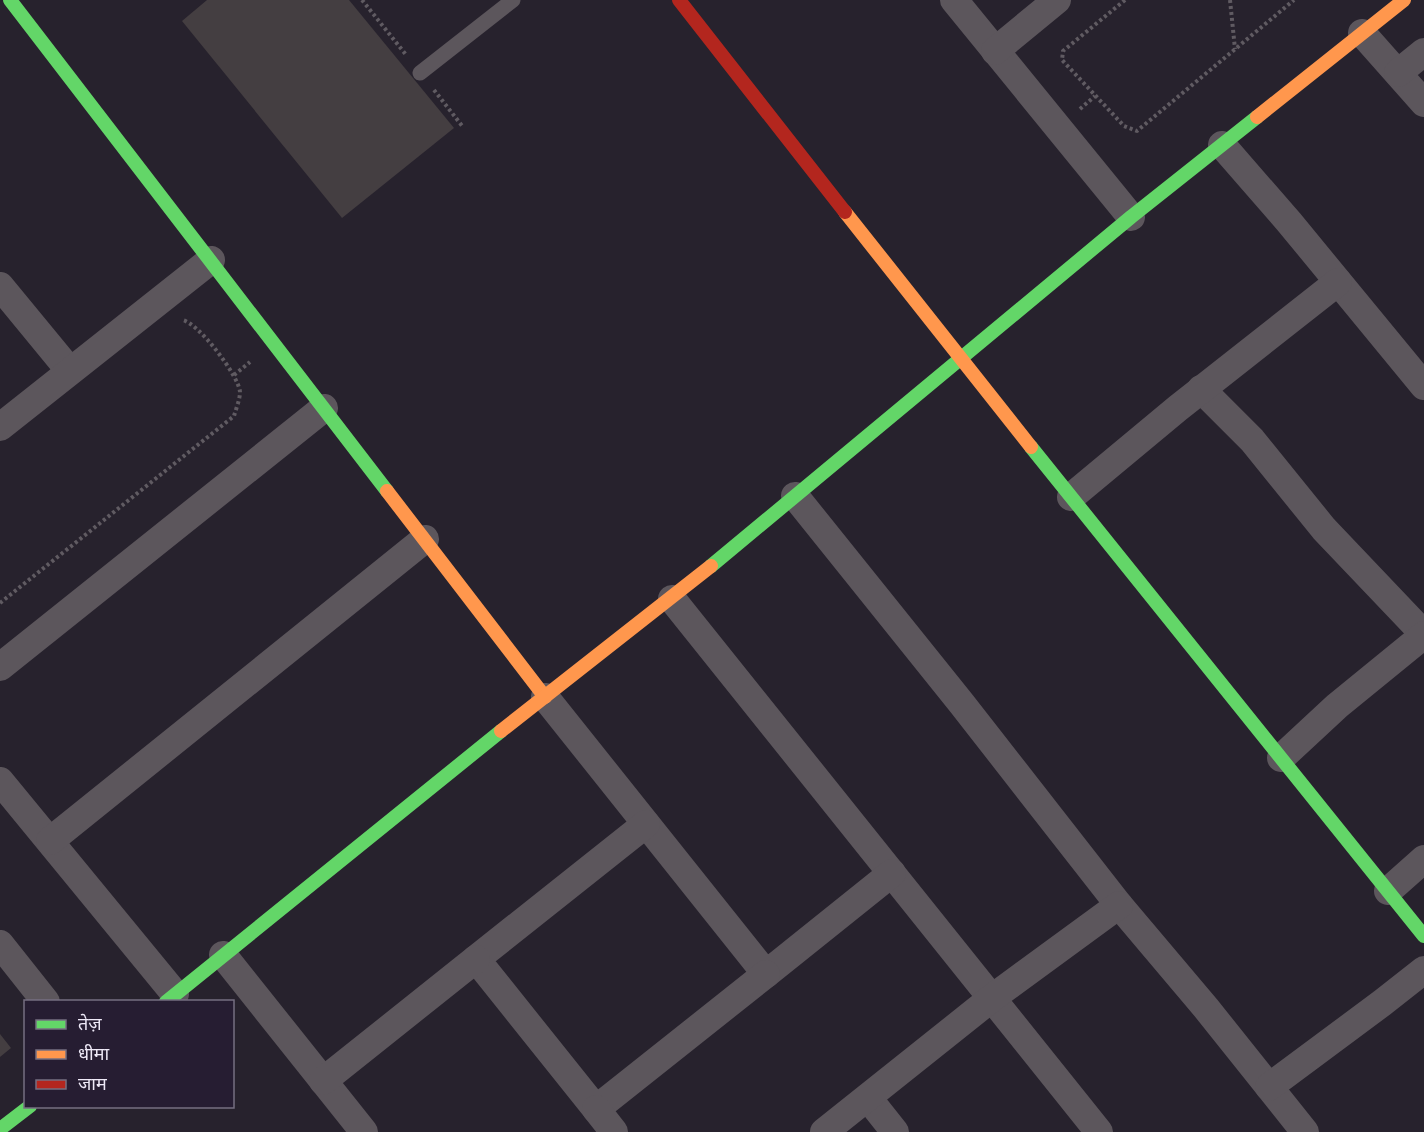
<svg xmlns="http://www.w3.org/2000/svg" width="1424" height="1132" font-family="'Space Grotesk','Noto Sans Devanagari',sans-serif">
<style>
.building{fill:#443e41}
.lines{fill:none;stroke-linecap:round;stroke-linejoin:round}
.path{stroke:#605b62;stroke-width:4;stroke-dasharray:3 3;stroke-linecap:butt}
.lane{stroke:#5c565c;stroke-width:15}
.street{stroke:#5c565c;stroke-width:28}
.fast{stroke:#63d668;stroke-width:14}
.slow{stroke:#ff974d;stroke-width:14}
.jam{stroke:#b3261e;stroke-width:14}
</style>
<rect width="100%" height="100%" fill="#27222d"/>
<g class="building">
<polygon points="207,0 349,0 454,128 342,218 182,21"/>
<polygon points="0,1034 11,1048 0,1057"/>
</g>
<g class="lines">
<g class="path">
<polyline points="362,0 407,56"/>
<polyline points="1125,0 1063,51 1062,60 1124,126 1137,131 1294,0"/>
<polyline points="1230,0 1235,49"/>
<polyline points="434,90 463,127"/>
<polyline points="1080,109 1095,96"/>
<polyline points="234,375 250,362"/>
<path d="M 0,603 L 234,416 C 236,409 240,399 240,392 C 239,376 198,322 182,320"/>
</g>
<polyline class="lane" points="420,73 513,0"/>
<g class="street">
<polyline points="954,0 1131,217"/>
<polyline points="1362,33 1424,103"/>
<polyline points="995,51 1057,0"/>
<polyline points="1398,73 1424,52"/>
<polyline points="1222,145 1289,222 1424,386"/>
<polyline points="0,286 70,371"/>
<polyline points="1201,389 1252,440 1324,529 1424,634"/>
<polyline points="0,427 211,260"/>
<polyline points="795,496 962,704 1119,905 1206,1008 1305,1132"/>
<polyline points="1071,497 1178,408 1338,282"/>
<polyline points="672,599 1099,1132"/>
<polyline points="0,667 324,408"/>
<polyline points="545,697 766,974 892,873"/>
<polyline points="1281,758 1337,706 1424,635"/>
<polyline points="0,781 175,994"/>
<polyline points="646,824 476,959 596,1109 766,974"/>
<polyline points="50,841 425,539"/>
<polyline points="1388,891 1424,859"/>
<polyline points="0,944 46,1002"/>
<polyline points="223,955 364,1132"/>
<polyline points="323,1081 476,959"/>
<polyline points="1269,1087 1382,1003 1424,970"/>
<polyline points="868,1098 895,1132"/>
<polyline points="596,1109 614,1132"/>
<polyline points="824,1132 992,998 1119,905"/>
</g>
<g class="fast">
<polyline points="10,0 387,491"/>
<polyline points="1031,447 1424,936"/>
<polyline points="711,566 1131,217 1257,117"/>
<polyline points="166,1002 501,731"/>
<polyline points="0,1129 30,1106"/>
</g>
<g class="slow">
<polyline points="1257,117 1404,0"/>
<polyline points="845,212 1031,447"/>
<polyline points="387,491 545,697"/>
<polyline points="501,731 711,566"/>
</g>
<polyline class="jam" points="679,0 845,212"/>
</g>
<rect x="24" y="1000" width="210" height="108" fill="#261d32" stroke="#766f81" stroke-width="1.5"/>
<rect x="36" y="1020" width="30" height="9" fill="#63d668" stroke="#766f81" stroke-width="1.5"/>
<text x="78" y="1030" font-size="18" fill="#eee9f7">तेज़</text>
<rect x="36" y="1050" width="30" height="9" fill="#ff974d" stroke="#766f81" stroke-width="1.5"/>
<text x="78" y="1060" font-size="18" fill="#eee9f7">धीमा</text>
<rect x="36" y="1080" width="30" height="9" fill="#b3261e" stroke="#766f81" stroke-width="1.5"/>
<text x="78" y="1090" font-size="18" fill="#eee9f7">जाम</text>
</svg>
